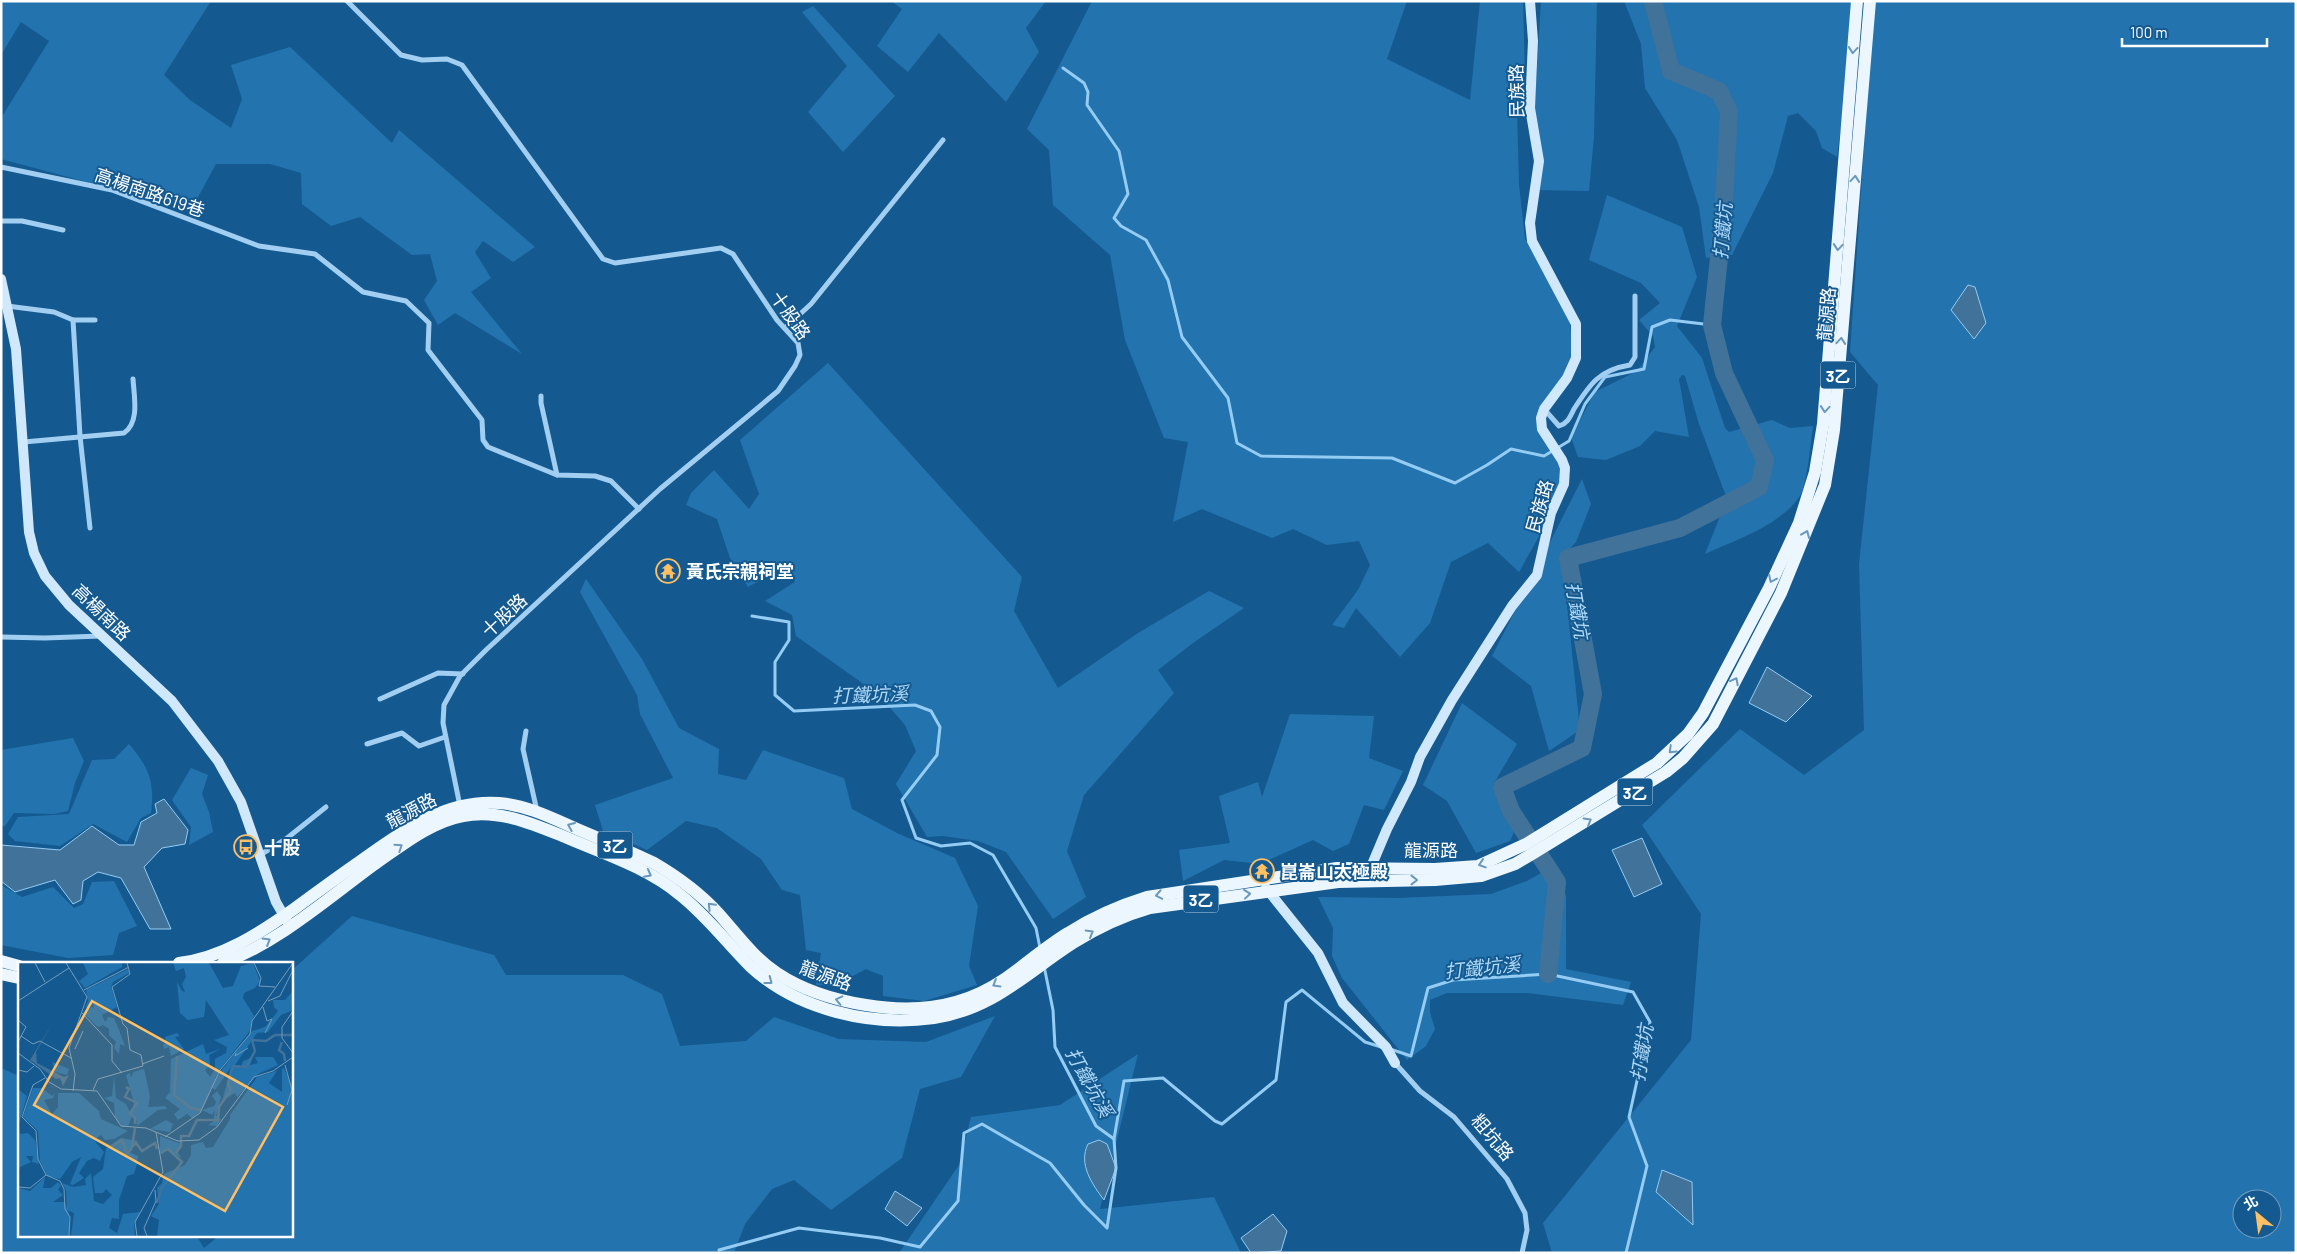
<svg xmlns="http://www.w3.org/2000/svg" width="2297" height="1254" font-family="Barlow,'Noto Sans TC',sans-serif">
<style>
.green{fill:#2373ae;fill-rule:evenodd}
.water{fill:#41729a;stroke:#94ccf4}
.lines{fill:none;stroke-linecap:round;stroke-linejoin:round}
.stream{stroke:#94ccf4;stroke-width:3}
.river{stroke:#41729a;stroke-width:18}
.street{stroke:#a2cff1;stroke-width:5}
.secondary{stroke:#d0e8fc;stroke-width:10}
.primary{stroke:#ecf6ff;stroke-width:12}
.oneway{stroke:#6a98bd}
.labels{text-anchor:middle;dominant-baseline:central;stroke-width:4;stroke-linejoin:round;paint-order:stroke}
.shield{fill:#145a91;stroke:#b8cede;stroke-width:1}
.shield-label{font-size:16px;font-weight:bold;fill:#fff}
.street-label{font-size:18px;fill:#fff;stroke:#145a91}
.poi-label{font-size:18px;font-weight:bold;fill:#fff;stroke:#145a91;text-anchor:start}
.water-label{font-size:19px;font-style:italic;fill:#aed8f8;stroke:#145a91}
.inset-river{fill:none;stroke:#41729a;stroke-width:2.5}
.inset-road{fill:none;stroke:#729cbd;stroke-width:1}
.view{fill:#ffbf62;fill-opacity:0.15;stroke:#ffbf62;stroke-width:2.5}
.inset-edge{fill:none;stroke:#fff;stroke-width:2.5}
</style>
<rect width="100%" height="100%" fill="#145a91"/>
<g class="green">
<polygon points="1,1 211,1 164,75 190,100 231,128 242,99 231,65 290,47 392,143 399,130 535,247 513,262 483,241 475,252 491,278 471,292 522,354 455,313 438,325 424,300 437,281 430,254 412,255 360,217 331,226 302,204 301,173 270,164 216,164 191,210 1,159 1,118 49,41 21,22 1,55"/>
<polygon points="891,1 1046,1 1026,28 1039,52 1006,102 939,33 908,72 877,46 902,9"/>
<path d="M 1092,1 L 1407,1 L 1387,59 L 1470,100 L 1480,1 L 1523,1 L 1525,74 L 1517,110 L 1519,184 L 1525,239 L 1554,286 L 1570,322 L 1573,357 L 1540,419 C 1547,430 1557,444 1561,457 C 1570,491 1535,542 1519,572 L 1488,543 L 1451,562 L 1430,623 L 1400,657 L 1356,608 L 1344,628 L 1332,625 L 1358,590 L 1370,565 L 1359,541 L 1327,545 L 1293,529 L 1272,538 L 1202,509 L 1173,522 L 1188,442 L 1164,438 L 1125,340 L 1110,255 L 1053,205 L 1049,150 L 1027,129 Z"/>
<polygon points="1541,1 1597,1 1594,137 1589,191 1535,190 1535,100"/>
<polygon points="1624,1 1851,1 1848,73 1837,157 1822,148 1816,131 1798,113 1788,116 1773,173 1732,255 1706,258 1699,207 1677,140 1645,88 1641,44"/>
<path d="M 1874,1 L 2296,1 L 2296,1253 L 1552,1253 L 1543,1223 L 1691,1040 L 1701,914 L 1642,825 L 1740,729 L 1804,775 L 1864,730 L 1859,564 L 1878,385 L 1850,352 ZM 2242,1199 L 2272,1199 L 2272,1229 L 2242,1229 Z"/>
<polygon points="813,6 895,96 843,152 808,112 847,66 802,12"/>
<path d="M 1607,195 L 1682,227 L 1697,277 L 1677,326 L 1702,358 L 1725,428 L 1729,432 L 1772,420 L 1790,428 L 1813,426 C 1811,440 1807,483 1801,494 C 1784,524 1735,540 1705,554 L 1727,499 L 1699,424 L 1685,376 L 1682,375 L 1679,379 L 1689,437 L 1655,431 L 1640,446 L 1606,460 L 1578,457 L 1571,437 L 1595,392 L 1637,371 L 1655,347 L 1653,336 L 1639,320 L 1660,303 L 1641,283 L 1589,260 Z"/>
<polygon points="828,363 1022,577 1014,611 1058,688 1138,633 1209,591 1244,608 1193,643 1158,670 1174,693 1084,795 1067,851 1086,897 1053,919 1006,852 978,841 943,836 927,837 896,784 916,751 905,725 879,695 796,636 792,615 765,601 795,582 782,568 748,587 730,558 717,519 686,505 691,493 714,470 749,509 759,494 740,440"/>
<polygon points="1582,479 1591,504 1576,542 1560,559 1568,613 1580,730 1549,751 1531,686 1492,656"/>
<polygon points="586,579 642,659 679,728 719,749 718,774 746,780 763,750 844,778 852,809 899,834 955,858 978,906 969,966 977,985 924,1001 883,996 883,976 866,969 834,986 816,985 821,953 806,950 800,895 782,890 761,859 717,828 686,821 647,850 603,831 595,805 673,778 640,714 637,695 580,592"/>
<polygon points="1462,703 1517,744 1493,785 1514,832 1510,841 1476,853 1447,801 1423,785"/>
<polygon points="1290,714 1374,716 1369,758 1403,771 1384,810 1364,805 1349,844 1333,851 1313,840 1260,864 1224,860 1183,881 1179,850 1230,843 1219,796 1258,782 1262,797"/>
<polygon points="73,738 84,761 75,783 68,811 54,814 14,813 5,826 1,826 1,750"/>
<path d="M 129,744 C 149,767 155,783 151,813 L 141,818 L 127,842 L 93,824 L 60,846 L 15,841 L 8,834 L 18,817 L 69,814 L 92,760 L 114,759 Z"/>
<polygon points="191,768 208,775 202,794 209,812 213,832 189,845 191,827 172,800"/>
<polygon points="1555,865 1566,896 1566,969 1631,982 1623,1005 1527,993 1447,993 1430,1000 1430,1012 1435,1029 1426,1046 1407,1060 1342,978 1332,956 1333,928 1318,897 1399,898 1491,894 1527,881"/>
<polygon points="114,881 137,926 119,933 113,955 68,958 1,945 1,885 22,897 53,887 74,908 83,904 92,882"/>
<polygon points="352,916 494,955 506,975 623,975 662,994 680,1046 746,1041 774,1017 839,1039 926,1042 995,1016 961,1077 920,1089 902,1158 831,1210 794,1180 772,1189 745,1224 734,1253 1,1253 1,1068 19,1076 19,1235 196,1235 204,1248 220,1235 291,1235 291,971"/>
<polygon points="1138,1054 1100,1209 1214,1197 1241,1253 899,1253 959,1165 971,1117 1060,1105"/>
</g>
<g class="water">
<polygon points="1968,285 1975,287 1986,323 1974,339 1951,310"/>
<polygon points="1767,667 1812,696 1786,722 1749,703"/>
<polygon points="164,799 188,830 185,844 162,848 144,867 171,929 150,929 121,878 98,872 83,881 81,900 73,904 55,880 15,892 1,881 1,845 60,850 92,826 119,845 134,845 141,822 157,813 155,804"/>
<polygon points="1642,838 1662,884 1634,897 1612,850"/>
<path d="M 1099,1140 L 1107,1144 L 1116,1168 L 1104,1200 C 1092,1184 1078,1164 1088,1144 Z"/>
<polygon points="1662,1170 1692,1182 1693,1225 1656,1192"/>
<polygon points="895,1191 922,1208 907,1226 885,1209"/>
<polygon points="1273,1214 1287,1231 1281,1251 1251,1253 1241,1238"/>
</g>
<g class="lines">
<g class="stream">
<polyline points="1063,68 1084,83 1088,92 1087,105 1119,151 1128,194 1114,218 1121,226 1146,240 1168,280 1182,337 1228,398 1237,443 1261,456 1392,458 1455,483 1487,465 1511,449 1544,456 1569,441 1585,404 1605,377 1644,369 1652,327 1670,320 1712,325"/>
<polyline points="752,616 789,622 789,640 775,662 775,695 794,711 915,705 931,711 940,727 937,755 902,800 916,838 941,846 970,843 993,855 1036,928 1040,948"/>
<polyline points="1044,966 1053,1010 1055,1047 1096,1126 1114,1139 1124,1081 1163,1078 1215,1121 1222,1124 1276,1080 1286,1002 1302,990 1365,1042 1381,1047"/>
<polyline points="1390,1049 1411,1056 1428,988 1453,980 1548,974 1633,992 1650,1022 1629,1117 1647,1166 1626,1253"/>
<polyline points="719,1250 799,1228 880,1238 920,1247 958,1201 964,1133 982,1124 1050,1163 1084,1205 1107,1228 1116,1168 1114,1139"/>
</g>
<polyline class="river" points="1548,974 1557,882 1511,811 1502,787 1582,748 1593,694 1568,558 1680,528 1759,487 1765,460 1724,373 1712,325 1723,219 1729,111 1719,91 1671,71 1653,1"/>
<g class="street">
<polyline points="347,1 401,55 422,60 447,59 462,65 603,259 615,263 721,248 733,254 777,320 798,343 800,355 795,366 778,391 660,489 486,650 460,676 444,705 443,723 460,806"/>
<polyline points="1,167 112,190 259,246 315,254 363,292 406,301 429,323 428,350 482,420 483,440 488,447 557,475 595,476 611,481 639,509"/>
<polyline points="1,221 22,221 63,230"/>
<polyline points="7,306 54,312 73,320 95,320"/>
<polyline points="73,320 80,436 90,528"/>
<polyline points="785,328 811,304 943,140"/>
<polyline points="541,396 541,403 557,475"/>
<path d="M 1544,409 L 1559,426 C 1568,423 1570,417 1574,409 C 1590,384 1599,370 1630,365 L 1635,357 L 1635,296"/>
<path d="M 24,442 L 124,433 C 140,422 134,396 133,379"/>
<polyline points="1,637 45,638 101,636"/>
<polyline points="380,699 438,673 463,674"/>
<polyline points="526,731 523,749 537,811"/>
<polyline points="367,744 402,733 419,746 445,737"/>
<polyline points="260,855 286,839 326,807"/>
<polyline points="1395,1063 1420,1091 1454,1117 1507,1179 1525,1213 1527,1230 1522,1253"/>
</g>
<g class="secondary">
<polyline points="1,279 16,349 29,532 34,553 45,576 69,605 172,701 218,761 241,802 276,902 287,921"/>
<polyline points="1368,874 1387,829 1411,782 1420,757 1452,700 1512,606 1537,575 1551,513 1564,484 1565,468 1562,460 1542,429 1541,418 1544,409 1567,378 1576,358 1576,324 1532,241 1530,223 1539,161 1530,108 1533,41 1530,1"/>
<polyline points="1266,888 1318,953 1343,1003 1386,1047 1395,1063"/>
</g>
<g class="primary">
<polyline points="1,961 19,966"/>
<path d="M 179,963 C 222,958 260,933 294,909 C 317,892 339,876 362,860 C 403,831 445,799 499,803 C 526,805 552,818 577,829 C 603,840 629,851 654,863 C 678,877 700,893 719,914 C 737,934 754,958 777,973 C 804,991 834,1000 866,1005 C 914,1013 962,1008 1003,980 C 1025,965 1045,947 1068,933 C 1093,917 1118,906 1147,897 L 1337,868 L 1435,869 L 1478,866 L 1526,844 L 1657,763 L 1688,734 L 1703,713 L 1769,588 L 1799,523 L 1815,472 L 1823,424 L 1857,1"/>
<path d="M 223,963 C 279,942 327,899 375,864 C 401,846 430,822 463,816 C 499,809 533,824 565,837 C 604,854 646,867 679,894 C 706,915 726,942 750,966 C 797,1010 871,1027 934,1018 C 993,1009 1025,974 1073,943 C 1097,928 1122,916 1150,908 L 1338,882 L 1435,880 L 1481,876 L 1515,864 L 1532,854 L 1666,772 L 1683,758 L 1713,724 L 1781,593 L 1825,485 L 1834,430 L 1870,1"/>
<polyline points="1,974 19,978"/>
</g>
</g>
<defs><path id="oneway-chevron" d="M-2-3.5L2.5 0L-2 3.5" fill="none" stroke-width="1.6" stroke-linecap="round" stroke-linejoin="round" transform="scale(1.25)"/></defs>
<g class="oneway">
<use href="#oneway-chevron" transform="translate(1853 50) rotate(95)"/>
<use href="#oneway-chevron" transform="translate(1855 179) rotate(-85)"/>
<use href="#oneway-chevron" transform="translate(1838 247) rotate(95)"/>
<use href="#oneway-chevron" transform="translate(1841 341) rotate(-85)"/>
<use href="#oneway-chevron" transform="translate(1825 409) rotate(95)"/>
<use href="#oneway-chevron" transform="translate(1806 534) rotate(-67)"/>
<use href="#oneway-chevron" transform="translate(1772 579) rotate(115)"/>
<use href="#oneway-chevron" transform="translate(1735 681) rotate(-62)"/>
<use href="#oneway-chevron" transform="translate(1672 750) rotate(136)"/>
<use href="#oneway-chevron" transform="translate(1588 821) rotate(-31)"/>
<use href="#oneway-chevron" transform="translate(571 826) rotate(-157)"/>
<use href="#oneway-chevron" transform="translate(399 847) rotate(-34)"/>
<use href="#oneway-chevron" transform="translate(1482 864) rotate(162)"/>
<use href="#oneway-chevron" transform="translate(648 874) rotate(28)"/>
<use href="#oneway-chevron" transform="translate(1414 880)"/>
<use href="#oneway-chevron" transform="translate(1247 894) rotate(-6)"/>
<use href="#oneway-chevron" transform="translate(1159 895) rotate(169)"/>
<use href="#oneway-chevron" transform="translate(711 906) rotate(-134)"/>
<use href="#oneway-chevron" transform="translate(1090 933) rotate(-30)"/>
<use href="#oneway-chevron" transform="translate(267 941) rotate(-31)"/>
<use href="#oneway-chevron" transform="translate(769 981) rotate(37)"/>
<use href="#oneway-chevron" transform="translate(996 984) rotate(149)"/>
<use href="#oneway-chevron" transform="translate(839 1000) rotate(-167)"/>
</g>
<defs>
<g id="temple-ring" transform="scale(1.25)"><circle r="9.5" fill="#145a91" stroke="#ffbf62" stroke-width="1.5"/><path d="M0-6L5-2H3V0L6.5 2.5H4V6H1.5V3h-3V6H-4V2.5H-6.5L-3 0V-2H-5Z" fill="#ffbf62"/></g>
<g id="bus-ring" transform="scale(1.25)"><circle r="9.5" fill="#145a91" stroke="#ffbf62" stroke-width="1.5"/><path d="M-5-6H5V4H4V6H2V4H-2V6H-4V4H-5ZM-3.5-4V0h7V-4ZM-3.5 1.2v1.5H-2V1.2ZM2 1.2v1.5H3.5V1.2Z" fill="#ffbf62"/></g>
</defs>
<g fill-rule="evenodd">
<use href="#temple-ring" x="668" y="571"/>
<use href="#bus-ring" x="246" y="847"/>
<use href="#temple-ring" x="1262" y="871"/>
</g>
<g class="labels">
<g class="shield">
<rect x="1820.5" y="361.5" width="35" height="27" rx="4"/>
<rect x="1617.5" y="778.5" width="35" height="27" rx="4"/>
<rect x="597.5" y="831.5" width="35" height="27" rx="4"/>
<rect x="1183.5" y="885.5" width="35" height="27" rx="4"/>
</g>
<g class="shield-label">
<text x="1838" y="375">3乙</text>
<text x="1635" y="792">3乙</text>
<text x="615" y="845">3乙</text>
<text x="1201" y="899">3乙</text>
</g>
<g class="street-label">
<text transform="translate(1516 91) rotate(-91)">民族路</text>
<text transform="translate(150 192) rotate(19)">高楊南路619巷</text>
<text transform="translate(1826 314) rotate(-85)">龍源路</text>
<text transform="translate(791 315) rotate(55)">十股路</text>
<text transform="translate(1539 506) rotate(-74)">民族路</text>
<text transform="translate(102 612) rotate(44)">高楊南路</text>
<text transform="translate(504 615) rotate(-43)">十股路</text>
<text transform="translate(411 810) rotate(-28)">龍源路</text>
<text x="1431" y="850">龍源路</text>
<text transform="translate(826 975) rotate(20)">龍源路</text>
<text transform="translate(1493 1137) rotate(50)">粗坑路</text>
</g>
<g class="poi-label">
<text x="686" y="571">黃氏宗親祠堂</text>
<text x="264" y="847">十股</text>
<text x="1280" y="871">崑崙山太極殿</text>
</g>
<g class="water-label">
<text transform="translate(1722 231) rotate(-85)">打鐵坑</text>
<text transform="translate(1578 610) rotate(80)">打鐵坑</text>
<text transform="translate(870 694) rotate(-2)">打鐵坑溪</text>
<text transform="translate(1482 967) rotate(-6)">打鐵坑溪</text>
<text transform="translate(1641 1053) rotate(-81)">打鐵坑</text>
<text transform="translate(1090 1082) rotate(61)">打鐵坑溪</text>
</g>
</g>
<g transform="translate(18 962)">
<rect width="275" height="275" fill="#145a91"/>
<path d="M 65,1 L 104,1 L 104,5 L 67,26 L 61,19 L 70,12 ZM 155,1 L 191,1 L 205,26 L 215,24 L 223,4 L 235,1 L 242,19 L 237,26 L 226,31 L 225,36 L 236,54 L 231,70 L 200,110 L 183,149 L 174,156 L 169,152 L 160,158 L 156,152 L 162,147 L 147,136 L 152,130 L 153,97 L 185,82 L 188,92 L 204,86 L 191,93 L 192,102 L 187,108 L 192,115 L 197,107 L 197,97 L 208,91 L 209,85 L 196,78 L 211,73 L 188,38 L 186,55 L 170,58 L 162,51 L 159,20 L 164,29 L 167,30 L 164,22 L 168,15 L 166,6 L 158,9 ZM 110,7 L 111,11 L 95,20 L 93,25 L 99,45 L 84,53 L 87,60 L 90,55 L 96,56 L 101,68 L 107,84 L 102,82 L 101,92 L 96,86 L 98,80 L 91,73 L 91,67 L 85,63 L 80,65 L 65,51 L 76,44 L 75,42 L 67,46 L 70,39 L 68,28 ZM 275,29 L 273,49 L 263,53 L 250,70 L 239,71 L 217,103 L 223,105 L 225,99 L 235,95 L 232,103 L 240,101 L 237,95 L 255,95 L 260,103 L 240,112 L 219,135 L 217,131 L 204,139 L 214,104 L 197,128 L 193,125 L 202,110 L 234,69 L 247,65 L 260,49 L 256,45 L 255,38 L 267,38 ZM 159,71 L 162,74 L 157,75 L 166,87 L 153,94 L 151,85 L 146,87 L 145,83 L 148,81 L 147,75 ZM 34,100 L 51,107 L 49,113 L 37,110 ZM 266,106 L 275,127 L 275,274 L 139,274 L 141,258 L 133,254 L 141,242 L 139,226 L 144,221 L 146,212 L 167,203 L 173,193 L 173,183 L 185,180 L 188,186 L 195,185 L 212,157 L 212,153 L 239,115 L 259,109 L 251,121 L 264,130 L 264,107 ZM 126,107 L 132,134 L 130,145 L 147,144 L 149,147 L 140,148 L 119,164 L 118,156 L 113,151 L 116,141 L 108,113 L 112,111 L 113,116 L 115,110 ZM 96,114 L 98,136 L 108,142 L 114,154 L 110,164 L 105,165 L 97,155 L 96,141 L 86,136 L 94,134 ZM 15,126 L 24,126 L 34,134 L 37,131 L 35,136 L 26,138 L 34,152 L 40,145 L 40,131 L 61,131 L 81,149 L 83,157 L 110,169 L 96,177 L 87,178 L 83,173 L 76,178 L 86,190 L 82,199 L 76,196 L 69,199 L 61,211 L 66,216 L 55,223 L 52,222 L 63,195 L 54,200 L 42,217 L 29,214 L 22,199 L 20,169 L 5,155 ZM 0,127 L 9,134 L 1,162 L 2,172 L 10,171 L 17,178 L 21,202 L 14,200 L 15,194 L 8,194 L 13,200 L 2,205 L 0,212 ZM 199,129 L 203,135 L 198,154 L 203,157 L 199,164 L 190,163 L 195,160 L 197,148 L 194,153 L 184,148 L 196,144 L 198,140 L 194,134 ZM 148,158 L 155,162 L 152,170 L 132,167 ZM 142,174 L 163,182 L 160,191 L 164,196 L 149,188 L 142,192 ZM 103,176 L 120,179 L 110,190 L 120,194 L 119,202 L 116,212 L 109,214 L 101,238 L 101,257 L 94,256 L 91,266 L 99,271 L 105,252 L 122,250 L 116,262 L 117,274 L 53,274 L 56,251 L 49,248 L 48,228 L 44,221 L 55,225 L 68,223 L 67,217 L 73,211 L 76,239 L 85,242 L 94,233 L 88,227 L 85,231 L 77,231 L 75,215 L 85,207 L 88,186 ZM 27,215 L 25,226 L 33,226 L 40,220 L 43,223 L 40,228 L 45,233 L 35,240 L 47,240 L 51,253 L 51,274 L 0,274 L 0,226 L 12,229 Z" fill="#2373ae"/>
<path d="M 34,62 L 18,90 L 19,101 L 46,115 L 51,113 L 45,124 L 42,116 L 38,117 L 12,98 Z" fill="#41729a"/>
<path class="inset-river" d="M 264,80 L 261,88 L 266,92 L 267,99M 159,94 L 156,133 L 173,146 L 183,148M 108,125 L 111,127 L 107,135 L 119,141 L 112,151 L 117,156 L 117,162M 117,166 L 114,185 L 118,181 L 124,189 L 137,181 L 139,187M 76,176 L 93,185 L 104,178 L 109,192 L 114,186M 158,191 L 163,184 L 163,174 L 171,174 L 179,158 L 200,158 L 201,145 L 213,128 L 210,122 L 213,109 L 215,104 L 228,105 L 237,89 L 234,78 L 248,79 L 257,73 L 275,73M 139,241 L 143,227 L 164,200 L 150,187 L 143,191"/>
<path class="inset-road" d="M 17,1 L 27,20M 48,1 L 69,35 L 51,86 L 57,112 L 55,129M 236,1 L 243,16 L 241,24 L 257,25M 66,28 L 111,5M 0,39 L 51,6M 250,39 L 262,34 L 275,8M 245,45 L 249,59 L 254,57 L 247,71M 275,49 L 264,65 L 264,76 L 275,91M 64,51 L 94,83 L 94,99 L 104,111M 0,58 L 8,65 L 0,80M 3,74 L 15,82 L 22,79 L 53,96M 57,87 L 65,69M 0,91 L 22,107 L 31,120 L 43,127 L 79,129 L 103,164 L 128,166 L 160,179 L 181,178 L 199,165 L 236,115 L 255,109 L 275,95M 218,91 L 217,94 L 230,86M 124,102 L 146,94M 267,103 L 274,128 L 269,143M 0,108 L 9,110 L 16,104M 27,116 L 15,123 L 4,155 L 18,169 L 20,197 L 28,213 L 42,219 L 46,227 L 47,247 L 52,255 L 51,274M 75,128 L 80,117 L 125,104 L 123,93 L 112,88 L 109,66 L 105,62 L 94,25 L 112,12 L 109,1M 147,175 L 182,151 L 202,108 L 232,72 L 234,59 L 275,1M 0,225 L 12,226 L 28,213M 119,274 L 117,260 L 145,210 L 138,170M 129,274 L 126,266 L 138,239 L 137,228"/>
<path class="view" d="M 74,39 L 265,145 L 207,249 L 16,143 Z"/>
<rect width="275" height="275" class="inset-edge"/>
</g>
<rect width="2297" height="1254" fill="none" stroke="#ffffff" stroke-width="5"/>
<g transform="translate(2257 1214) rotate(331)"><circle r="24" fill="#145a91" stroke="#729cbd"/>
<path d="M0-4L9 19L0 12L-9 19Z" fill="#ffbf62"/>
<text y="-8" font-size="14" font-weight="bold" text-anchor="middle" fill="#ffffff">北</text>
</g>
<path d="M2122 38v8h145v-8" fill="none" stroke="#ffffff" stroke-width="2.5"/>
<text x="2130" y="38" font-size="15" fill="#ffffff" stroke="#145a91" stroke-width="4" paint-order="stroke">100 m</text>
</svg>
